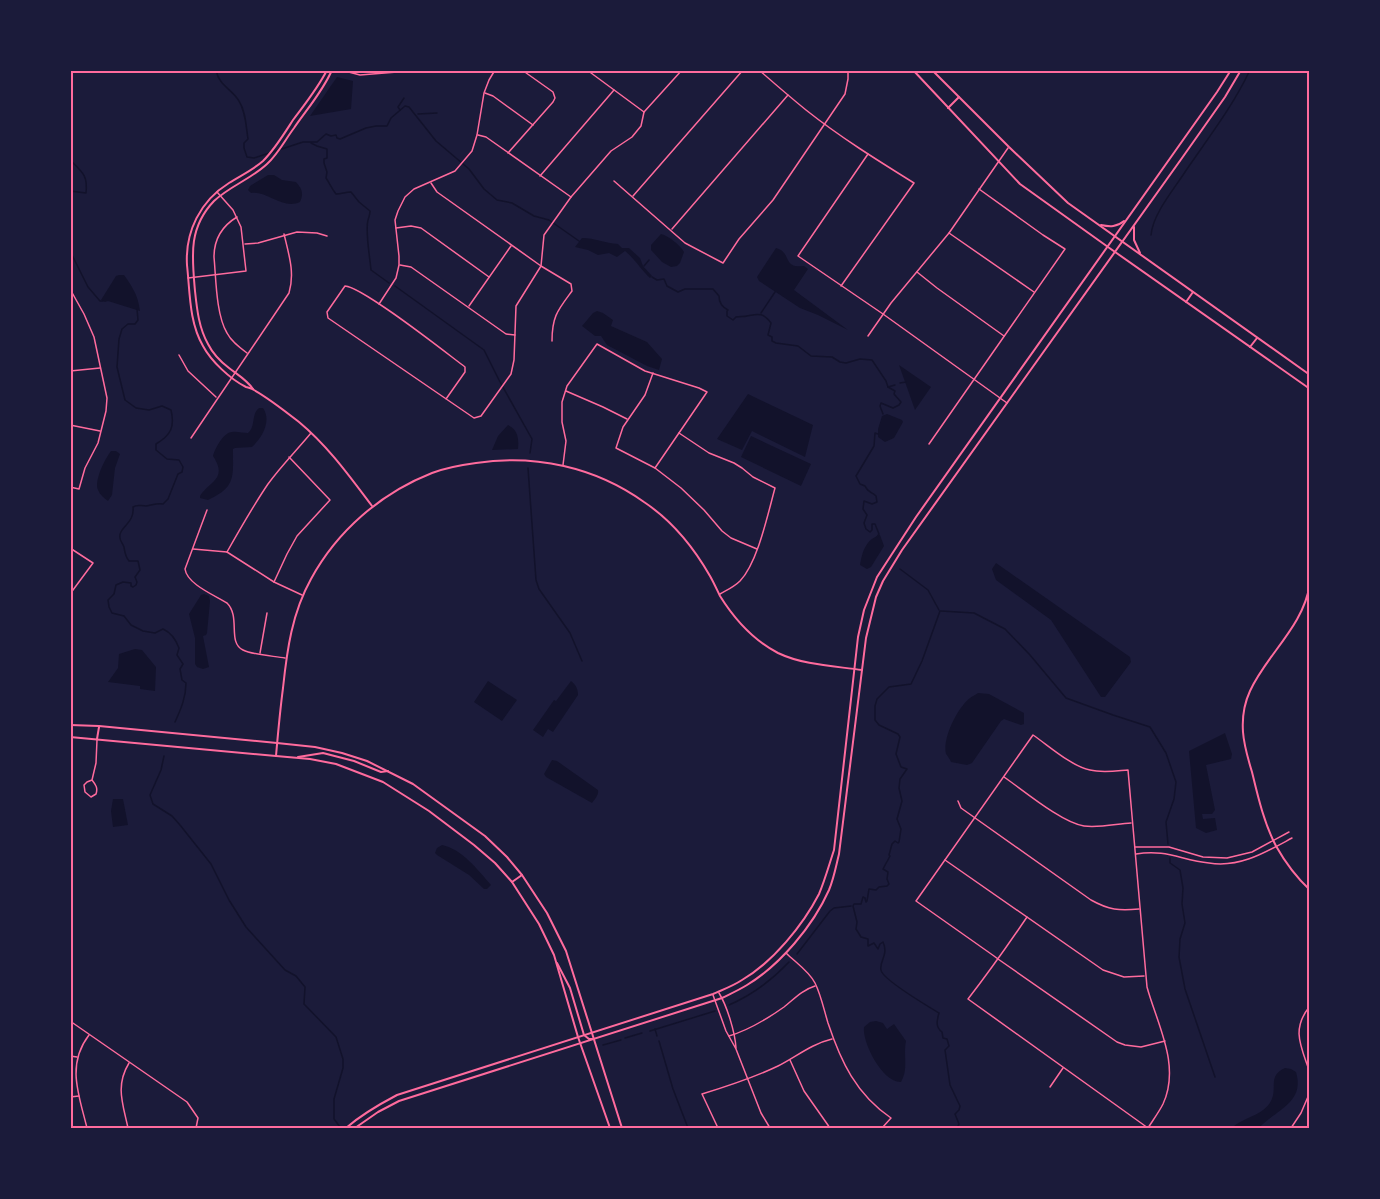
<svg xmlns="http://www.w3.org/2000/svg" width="1380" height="1199" font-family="Inter,sans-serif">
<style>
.water{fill:#12122b}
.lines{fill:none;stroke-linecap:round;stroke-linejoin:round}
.stream{stroke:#12122b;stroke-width:1.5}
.minor{stroke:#ff6b9d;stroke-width:1.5}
.tertiary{stroke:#ff6b9d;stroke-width:2}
.secondary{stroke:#ff6b9d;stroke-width:2}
.neatline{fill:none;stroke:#ff6b9d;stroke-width:2}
</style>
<rect width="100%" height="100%" fill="#1b1b3a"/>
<g class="water">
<polygon points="337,77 353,81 351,109 310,116"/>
<path d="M 268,175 L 274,175 L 282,180 L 296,182 C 302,189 304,193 300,202 C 283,210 268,191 251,193 L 248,190 L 250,186 Z"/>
<path d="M 661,234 C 669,236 680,245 684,252 L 680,263 L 677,266 L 671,267 L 662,262 L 651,250 L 651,245 Z"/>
<path d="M 582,238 C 595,238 605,243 618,244 L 622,248 L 629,248 L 640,258 L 643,266 L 652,276 L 650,278 C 641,270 635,259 625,251 L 617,257 L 609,253 L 598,255 L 588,250 L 575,247 Z"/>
<path d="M 776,248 C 792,252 782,269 804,266 L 808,269 L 794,290 L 848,330 L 818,315 L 800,308 L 759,281 L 757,277 Z"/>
<path d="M 119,275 L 124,275 C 133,288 138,295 140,311 L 108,301 L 105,302 L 101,300 L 116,276 Z"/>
<polygon points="597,311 603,313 613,320 611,326 647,342 662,359 659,370 647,366 607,345 601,336 595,336 582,326 593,313"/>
<polygon points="899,365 931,387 915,410"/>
<polygon points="748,394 813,425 805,457 752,431 742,450 717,439"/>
<path d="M 259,408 L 263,408 C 272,421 262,438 252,447 L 235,448 L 233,449 C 233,477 236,487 208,500 L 200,498 L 200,496 C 210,481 228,479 213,456 C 215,448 224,432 232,432 C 237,431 243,433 248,433 C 256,426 251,414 259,408 Z"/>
<polygon points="887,414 902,420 903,422 894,438 885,442 878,437 878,429 882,416"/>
<path d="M 508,425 C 518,430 519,439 518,449 L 492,450 L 498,436 Z"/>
<polygon points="751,436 811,464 801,486 741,457"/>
<path d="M 111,451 L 116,451 L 120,454 L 115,468 L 112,495 L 108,501 C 104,498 100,495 98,490 C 94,480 105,459 111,451 Z"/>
<path d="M 880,535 L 884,546 L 871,567 L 867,569 L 860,565 C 862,552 866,539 880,535 Z"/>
<polygon points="996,563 1130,657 1131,662 1105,697 1101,697 1051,620 996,580 992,569"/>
<polygon points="204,594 209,596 210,601 207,633 206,635 203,636 209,667 203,669 197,667 195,664 195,638 189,614 201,595"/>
<polygon points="135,649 142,650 156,667 155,691 140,689 140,686 108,682 118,668 119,654"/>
<polygon points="488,681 517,700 502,721 474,702"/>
<path d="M 571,681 C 576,685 578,689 578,695 L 553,732 L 548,729 L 543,737 L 533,730 L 554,700 L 556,701 Z"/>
<path d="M 978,693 L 989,694 L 1024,713 L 1024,724 L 1021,725 L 1004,719 L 1001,721 L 972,763 L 967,765 L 951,762 C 951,761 947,755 946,754 C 942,738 958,707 970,698 C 972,696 976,695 978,693 Z"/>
<polygon points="1225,733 1232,754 1231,759 1206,765 1215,810 1212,814 1202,814 1203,819 1215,818 1217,830 1206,833 1196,828 1189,751"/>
<path d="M 552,760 L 557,761 L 598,790 C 599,795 595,799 592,803 L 546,777 L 544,774 Z"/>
<polygon points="113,799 123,799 128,825 113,827 111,811"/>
<path d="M 442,845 C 462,849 478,870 491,885 L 487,889 L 484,889 L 469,875 L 437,855 L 435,853 L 437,848 Z"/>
<path d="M 876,1021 L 883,1023 L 887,1029 L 894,1024 L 906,1041 C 903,1055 909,1069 901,1082 C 883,1083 862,1043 864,1027 L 870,1022 Z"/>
<path d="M 1285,1068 L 1291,1069 L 1296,1072 C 1305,1103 1277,1109 1259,1128 L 1232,1128 C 1243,1117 1263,1116 1271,1101 C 1278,1088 1267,1076 1285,1068 Z"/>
</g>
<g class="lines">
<g class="stream">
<polyline points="199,70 210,70"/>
<path d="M 216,70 C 219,86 232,89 239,101 C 246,112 246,127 248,139 L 244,143 L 244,148 L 247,157 L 254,158 L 303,142 L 317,142 L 326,134 L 331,136 L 336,135 L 337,138 L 340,139 L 366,128 L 376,126 L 387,126 L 391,118 L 405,106 L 409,107 L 436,141 L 469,169 L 484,189 L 497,200 L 512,203 L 534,216 L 549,220 L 579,241"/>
<polyline points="400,110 398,107 404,98"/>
<polyline points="418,114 437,113"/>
<path d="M 311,143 L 317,146 L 327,149 L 327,158 L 324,159 L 324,163 L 327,172 L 326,178 C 330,184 332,189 336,194 C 342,194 345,192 351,192 L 359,202 L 370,211 C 370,214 369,217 368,220 C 365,231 370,258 371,270 L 389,283"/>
<path d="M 70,160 C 82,172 88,175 86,193 L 70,191"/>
<path d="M 1151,235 C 1153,213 1175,188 1187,169 C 1209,137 1233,106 1250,70"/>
<polyline points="70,251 88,287 100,301 103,301"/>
<polyline points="644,266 649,260"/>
<path d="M 652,277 L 657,280 L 664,279 L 667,286 L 678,292 L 685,289 L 713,289 L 719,296 C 719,303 722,307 728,310 L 727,311 L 727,316 L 733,320 L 736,317 C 740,316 744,317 747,316 C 758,314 763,312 771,323 L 768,335 L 772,337 L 772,341 L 776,343 L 798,346 L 811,356 L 832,357 L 840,362 L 846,363 L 860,359 L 872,360 L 886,381 L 888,387 L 895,391 L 894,394 L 901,402 L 899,405 L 893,408 L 881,403 L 880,406 L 883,414"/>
<polyline points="395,286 484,350 499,380 532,439 530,453"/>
<path d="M 137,309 L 138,320 L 135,324 L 128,324 L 122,329 L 119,339 L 117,367 L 125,400 L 136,408 L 149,410 L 162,406 L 171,410 C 175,427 171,435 156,444 L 156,450 L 167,459 L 179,460 L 183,467 L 182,472 L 178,474 L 168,499 L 163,504 C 156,503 153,505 146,506 C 140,506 138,504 133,507 C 135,524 118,527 120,538 C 120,541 123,544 124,547 C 125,553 125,556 129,561 L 138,561 L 140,570 L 135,577 L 137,582 L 136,585 L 133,587 L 131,586 L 131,583 L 123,582 L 116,585 L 114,594 L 108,600 L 109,607 L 112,613 L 124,616 L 131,625 L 143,631 L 155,633 L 163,629 C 172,633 176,640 179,648 L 177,655 L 183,664 L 180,669 L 182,680 L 186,683 C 186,697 181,709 175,722"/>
<polyline points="761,313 775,292"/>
<polyline points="900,383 906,382"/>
<polyline points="888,387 895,385"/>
<polyline points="528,468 536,580 539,589 570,633 582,661"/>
<path d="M 877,537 L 879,534 L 875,524 L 872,524 L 872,530 L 870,532 L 866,529 L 864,523 L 867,515 L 863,509 L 864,501 L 872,504 L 877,502 L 876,496 C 872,492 868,493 865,486 L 860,484 L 856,476 L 874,446 L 875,433 L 878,434"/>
<polyline points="900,569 928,590 939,610"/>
<path d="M 940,611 L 922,661 L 911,684 L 889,687 L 877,699 L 875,706 L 875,720 L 879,725 L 898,734 L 900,737 L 896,754 L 901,767 L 907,769 L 900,779 L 899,788 L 902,801 L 897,819 L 901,829 L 899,842 L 898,843 L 895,841 L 892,844 L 889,855 L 890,856 L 883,869 L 888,872 L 887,879 L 889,884 L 887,886 L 879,887 L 876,890 L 869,889 L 867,901 L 866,902 L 865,898 L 863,897 L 861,904 L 854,904 L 853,906 L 857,922 L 856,929 L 861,937 L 868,939 L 868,946 L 874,943 L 878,949 L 880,944 L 883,942 C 889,955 879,961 881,970 C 882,979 929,1007 939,1013 C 937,1020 935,1027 942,1032 L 943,1038 L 947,1039 L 949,1046 L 945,1050 L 950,1085 L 960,1106 L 959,1110 L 955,1114 L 959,1124 L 957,1128"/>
<polyline points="941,611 974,613 1005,629 1030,655 1066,698 1113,715 1150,727 1166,753 1176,782 1174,799 1166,822 1168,844"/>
<polyline points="164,756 161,770 150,795 153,804 172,816 180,825 211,864 229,900 246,927 285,970 296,976 305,987 304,1004 336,1037 343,1059 343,1068 334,1099 334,1119 340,1127"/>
<polyline points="1170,858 1170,863 1180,870 1183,888 1182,904 1185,923 1180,939 1179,957 1185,989 1215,1077"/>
<polyline points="797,954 830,911 834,908 851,906"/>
<path d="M 729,1005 C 752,995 772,980 789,962"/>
<polyline points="655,1029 657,1036"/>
<polyline points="650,1031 715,1011"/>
<polyline points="625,1038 642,1033"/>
<polyline points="659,1041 673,1089 688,1128"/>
<polyline points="603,1045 621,1040"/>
</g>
<g class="minor">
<polyline points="341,70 360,75 422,70"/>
<polyline points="587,70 644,112"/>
<path d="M 759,70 C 775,84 790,97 806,110 C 840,137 877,160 914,183 L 841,286"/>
<polyline points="485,93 493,96 533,125"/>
<polyline points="478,135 486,137 571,197"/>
<polyline points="508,153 553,102 555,98 553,92 522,70"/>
<polyline points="868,154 798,256 883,314 1007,403"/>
<polyline points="540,176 614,90"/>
<polyline points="614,181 685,243 723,263 739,239 773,200 845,94 848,79 848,70"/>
<path d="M 431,183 L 437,192 L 541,266 L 571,284 L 572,291 C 558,310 552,316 552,341"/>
<polyline points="633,196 743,70"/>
<path d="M 237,217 C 222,226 214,239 214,257 C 216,278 216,315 227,333 C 231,341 239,347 247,353"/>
<polyline points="396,228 411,226 421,228 489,277"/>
<polyline points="672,229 788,95"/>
<polyline points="949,233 1034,292"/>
<polyline points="245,244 258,243 297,232 317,233 327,236"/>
<polyline points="400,265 411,267 506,334 515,335"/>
<polyline points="917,272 937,288 1004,336"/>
<polyline points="188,278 246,271 241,227 233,210 217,192"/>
<polyline points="70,289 84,314 94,337 107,398 106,411 98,443 85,468 79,489 70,487"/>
<polyline points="379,304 396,278 399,265 399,256 395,220 398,211 405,197 414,189 455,171 472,151 477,135 484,93 489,80 495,70"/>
<polyline points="469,306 511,246"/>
<polyline points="868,336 891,303 949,233 1008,148"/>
<polyline points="179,355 188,371 216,397"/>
<polyline points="70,371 100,368"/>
<polyline points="653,373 645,395 623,427 616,448 655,468 681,488 704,510 722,531 731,538 757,549"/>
<polyline points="566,391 603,407 627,419"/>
<path d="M 446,399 L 465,372 L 465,367 C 445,352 363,287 345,286 L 327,312 L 328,318 L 474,418 L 481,416 L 511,374 L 514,360 L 516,306 L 541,266 L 544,235 L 571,197 L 611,151 L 632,137 L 641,126 L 644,112 L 682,70"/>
<polyline points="70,425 100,431"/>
<path d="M 679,433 L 709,453 L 734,463 L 742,468 L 753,477 L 775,488 C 768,513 758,562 740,581 C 734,587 727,590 720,594"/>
<path d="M 191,438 L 289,293 C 295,273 289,255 284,234"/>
<polyline points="929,444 1065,249 1043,235 979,189"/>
<polyline points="563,465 566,441 562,422 562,402 567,386 597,344 645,371 699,388 707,392 655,468"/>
<path d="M 207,510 L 185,569 C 187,584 214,595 227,603 C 241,617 227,642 243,650 C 253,655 274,656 285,658"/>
<polyline points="70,548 93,563 70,594"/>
<polyline points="193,549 227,552 274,582 302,595"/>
<path d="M 227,552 C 240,529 253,506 268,484 C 281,466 297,450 311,433"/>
<polyline points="274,582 287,554 297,536 330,500 289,457"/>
<polyline points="260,653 267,613"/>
<path d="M 1004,777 C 1023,790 1062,823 1084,826 C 1099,828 1116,824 1131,823"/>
<path d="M 92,780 C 96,785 98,788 96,794 L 91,797 L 85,792 L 84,785 L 87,782 L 92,780 L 96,763 L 97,740"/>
<path d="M 958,801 L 961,808 L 1091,900 C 1109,910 1119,911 1139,909"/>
<polyline points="1135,847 1169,847 1203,857 1227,858 1252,852 1289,832"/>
<path d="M 1136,854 C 1166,849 1181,860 1209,863 C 1240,868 1266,852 1292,838"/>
<polyline points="945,860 1103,970 1124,977 1144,976"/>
<path d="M 1027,917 C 1008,945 989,972 968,999 L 1148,1128 C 1153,1120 1159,1112 1163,1104 C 1181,1065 1157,1024 1147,987 L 1128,770 C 1115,771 1102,773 1090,770 C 1071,766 1049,746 1033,735 L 916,901 L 994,956 L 998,959 L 1117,1042 L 1125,1045 L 1141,1047 L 1165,1041"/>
<path d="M 786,953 C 795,962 809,971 815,983 C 821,995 824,1010 828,1023 C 841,1062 856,1094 891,1118 L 882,1128"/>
<path d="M 719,993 C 727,1006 735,1032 736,1048"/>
<polyline points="713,995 726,1031 736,1049 761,1113 770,1128"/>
<path d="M 1310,1006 C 1290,1030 1302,1048 1310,1073"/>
<polyline points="70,1021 187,1102 198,1118 196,1128"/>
<path d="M 729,1036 C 749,1030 767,1019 784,1007 C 794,999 802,990 815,986"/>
<polyline points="70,1056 77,1057"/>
<polyline points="790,1060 804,1091 830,1128"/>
<polyline points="1050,1087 1063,1068"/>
<polyline points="70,1097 79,1096"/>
<path d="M 87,1128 C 79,1095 66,1065 89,1035"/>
<path d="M 128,1128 C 123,1104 115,1086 129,1063"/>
<polyline points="136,1128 145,1128"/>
<path d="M 718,1128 L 702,1094 C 728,1086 753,1078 778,1066 C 796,1057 811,1044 832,1039"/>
<polyline points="1291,1128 1301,1113 1310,1092"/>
</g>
<g class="tertiary">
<path d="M 327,70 C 318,88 305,104 293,120 C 284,134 275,149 263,161 C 253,170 240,176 229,183 C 200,201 185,232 187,265 C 190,292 189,322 203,346 C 211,361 230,379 246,387 C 249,388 252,388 254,390 C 270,399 285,411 299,422 C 328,446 350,477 372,506"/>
<path d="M 253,389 C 247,380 238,375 229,368 C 221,362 213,354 208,344 C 199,328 197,310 195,291 C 192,257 188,228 214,201 C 230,186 251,179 267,164 C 278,154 285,140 294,128 C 307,109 323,91 332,70"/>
<path d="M 1310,584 C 1303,627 1267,654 1250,691 C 1244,704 1242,718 1243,732 C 1244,746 1248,759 1252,772 C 1258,797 1264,823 1276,846 C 1285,862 1297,878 1310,890"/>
<path d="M 276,756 C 278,733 280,711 283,688 C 287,650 292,613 311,579 C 337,531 381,493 432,473 C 445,468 461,465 476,463 C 535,454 595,467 644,502 C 671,520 694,548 710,576 C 714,583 717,590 720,596 C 735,620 753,640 778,653 C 803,665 834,666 862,670"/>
</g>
<g class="secondary">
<polyline points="913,70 1020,184 1108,247 1310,389"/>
<polyline points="932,70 1009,147 1068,203 1310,375"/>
<polyline points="948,108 959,97"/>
<path d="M 1101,225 C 1110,227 1117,227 1124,221"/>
<polyline points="1134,227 1134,240 1140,253"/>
<polyline points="1186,302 1193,292"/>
<polyline points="1250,347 1257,338"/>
<polyline points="70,725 99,726 277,743 315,747 342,753 367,761 413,784 485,836 507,857 522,875 547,913 566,951 622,1128"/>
<polyline points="70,737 276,756 310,759 336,764 383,782 429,811 474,845 495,863 512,882 539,924 554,955 578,1037 610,1128"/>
<polyline points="97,739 99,727"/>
<polyline points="298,757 323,753 354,761 381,772 388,771"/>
<polyline points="512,882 522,875"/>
<polyline points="557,963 570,988 584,1035 589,1039 593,1039"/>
<path d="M 346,1128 C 361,1115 378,1105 397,1095 L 713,994 C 722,990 733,986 742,980 C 773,962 803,925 819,894 C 825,880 829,865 834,850 L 858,637 L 864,610 L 877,577 L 916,517 L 1217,92 L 1231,70"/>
<path d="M 355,1128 L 378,1112 L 399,1101 L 722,998 C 730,994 739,990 747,985 C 780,965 813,926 829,890 C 834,878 836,866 839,854 L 866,638 L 876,597 L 883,581 L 902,550 L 1182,158 L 1225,97 L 1241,70"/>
</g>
</g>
<rect width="1380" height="1199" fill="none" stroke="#1b1b3a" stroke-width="144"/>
<rect x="72" y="72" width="1236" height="1055" class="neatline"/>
</svg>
